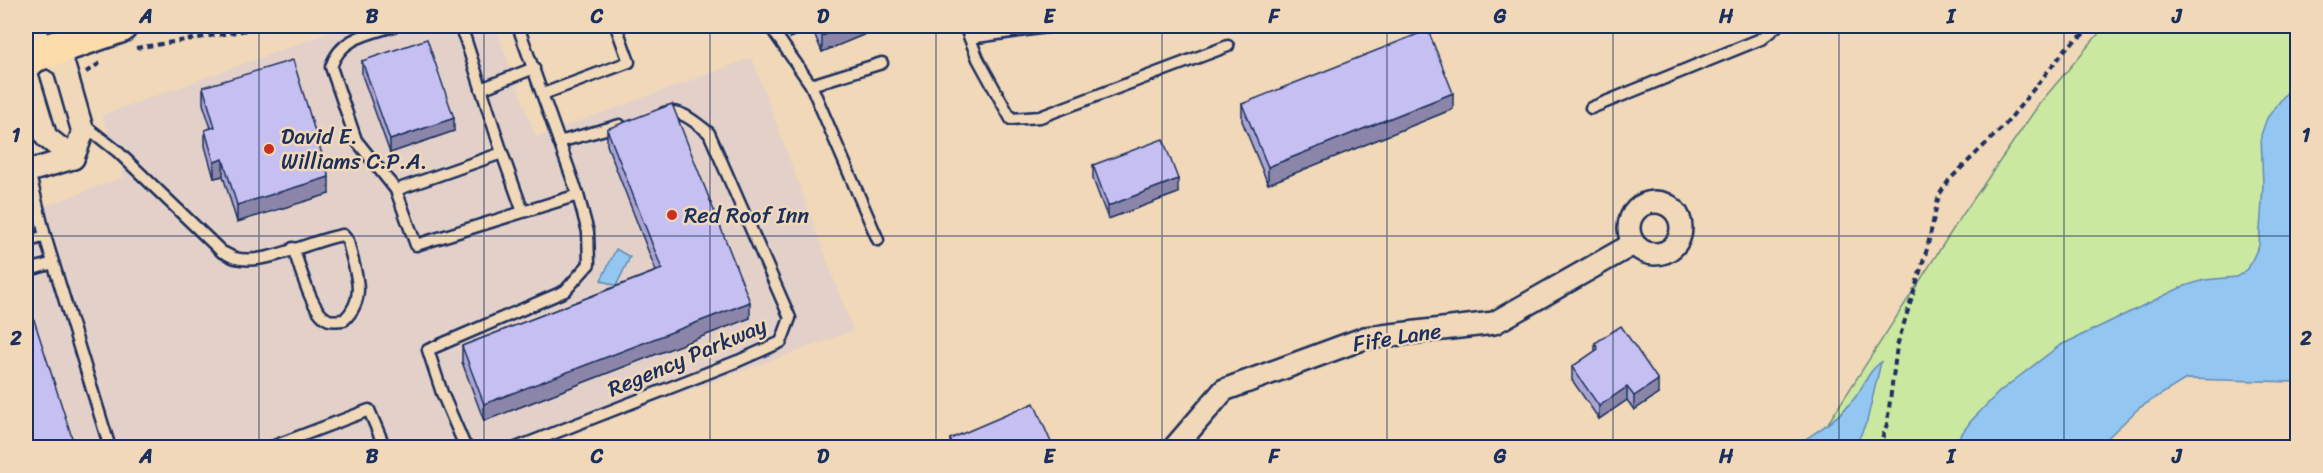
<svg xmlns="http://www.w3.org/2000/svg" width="2323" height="473" font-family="Sriracha,sans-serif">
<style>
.built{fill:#e3d1c9}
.green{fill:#cae8a0;stroke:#728c7f;stroke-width:1.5}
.water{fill:#93c6f0;stroke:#638ab6;stroke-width:1.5}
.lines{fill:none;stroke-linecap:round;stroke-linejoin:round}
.service-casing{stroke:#1b2f5e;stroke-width:15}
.minor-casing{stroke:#1b2f5e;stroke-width:26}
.trunk-casing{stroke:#1b2f5e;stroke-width:38}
.path{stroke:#1b2f5e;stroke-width:4;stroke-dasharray:6 4.5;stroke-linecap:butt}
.service{stroke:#f0d8b8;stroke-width:10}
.minor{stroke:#f0d8b8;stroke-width:21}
.trunk{stroke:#fddcac;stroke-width:33}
.wall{fill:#aaa5d0;stroke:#1b2f5e;stroke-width:1.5}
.shaded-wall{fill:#8b86a9;stroke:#1b2f5e;stroke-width:1.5}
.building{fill:#c6c0f2;stroke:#1b2f5e;stroke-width:1.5}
.grid{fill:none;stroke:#1b2f5e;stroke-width:1.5;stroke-opacity:0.55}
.poi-dot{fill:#c8321e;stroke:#f0d8b8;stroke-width:2}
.labels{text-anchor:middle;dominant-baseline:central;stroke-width:5;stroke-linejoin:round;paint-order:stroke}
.poi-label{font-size:22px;fill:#1b2f5e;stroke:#f0d8b8;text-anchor:start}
.street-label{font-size:22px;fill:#1b2f5e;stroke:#f0d8b8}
.neatline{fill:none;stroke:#1b2f5e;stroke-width:2}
.grid-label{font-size:20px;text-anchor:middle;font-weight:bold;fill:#1b2f5e}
</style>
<rect width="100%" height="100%" fill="#f0d8b8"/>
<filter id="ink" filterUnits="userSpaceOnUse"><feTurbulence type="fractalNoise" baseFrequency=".0167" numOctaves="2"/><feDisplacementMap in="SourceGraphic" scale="12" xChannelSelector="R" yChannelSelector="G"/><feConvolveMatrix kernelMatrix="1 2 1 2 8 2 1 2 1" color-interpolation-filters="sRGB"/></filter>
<g filter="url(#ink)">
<polygon class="built" points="348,26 495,26 536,137 752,58 853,331 533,447 26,448 26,213 124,177 102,115"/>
<polygon class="green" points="2105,26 2297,26 2297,277 2031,447 1812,448 1957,223 2040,103"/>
<g class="water">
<polygon points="2297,79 2297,382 2186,379 2139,408 2098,447 1952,447 1971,421 1999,392 2059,346 2182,287 2204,280 2236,277 2248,269 2259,245 2263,186 2261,135 2267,118"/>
<polygon points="616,249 630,257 616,286 601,280"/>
<path d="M 1881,362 L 1867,421 L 1855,447 L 1794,447 C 1817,431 1835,422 1853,400 C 1865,386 1866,373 1881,362 Z"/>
</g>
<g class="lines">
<g class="service-casing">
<g id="service">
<path d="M 394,26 C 368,34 340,38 331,67 L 356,140 L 396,190"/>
<polyline points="459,26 465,38 502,153"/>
<polyline points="770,26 811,85 878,240"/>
<polyline points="965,26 978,59 1011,119 1040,117 1228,46"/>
<polyline points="970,38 1053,26"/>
<polyline points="811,85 882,63"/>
<polyline points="481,89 534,68"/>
<polyline points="543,94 629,62 616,26"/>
<polyline points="1591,108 1761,39 1777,26"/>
<path d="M 84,125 L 117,151 L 222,252 C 226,253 231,257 235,258 C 266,266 311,240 343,235 L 348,241 C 354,271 369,296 344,320 C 340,320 333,321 329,320 C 311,314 300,265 293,248"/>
<polyline points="559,142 620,125"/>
<polyline points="29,171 45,236"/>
<polyline points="523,212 502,153 396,190 416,245 578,195"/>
<polyline points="26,242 45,236 110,448"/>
<polyline points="26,271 53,263"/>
<polyline points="269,448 369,410 385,448"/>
<polyline points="469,448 464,444 442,393 428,350 565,291 589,264 588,232 578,195 518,26"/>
<path d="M 516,448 L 738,361 L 781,342 L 790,318 L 709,133 C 696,123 681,108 664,113"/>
</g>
</g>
<g class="minor-casing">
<g id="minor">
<polyline points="33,26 43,53 64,66 69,83 83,132 73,158"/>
<polyline points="43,53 26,71 46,137 73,158"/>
<polyline points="26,172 73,158"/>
<circle cx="1655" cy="228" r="26"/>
<polyline points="1174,448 1224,390 1365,338 1494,323 1633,244"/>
</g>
</g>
<g class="trunk-casing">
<polyline id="trunk" points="26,58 120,26"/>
</g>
<g class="path">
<polyline points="136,48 248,30 259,26"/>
<polyline points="86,72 100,63"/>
<polyline points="1879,448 1887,424 1897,346 1927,249 1939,195 1949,180 2005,125 2068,46 2094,26"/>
</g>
<use href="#service" class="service"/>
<use href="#minor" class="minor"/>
<use href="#trunk" class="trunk"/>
</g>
<g class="wall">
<polygon points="784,26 868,26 868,33 822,52 812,28 790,38"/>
<polygon points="362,61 454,131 390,153 362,75"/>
<polygon points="203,87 329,194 237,222 223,176 214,178 205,146 205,130 211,128 203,104"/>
<polygon points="1242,104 1453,109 1268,184 1242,121"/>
<polygon points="607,129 750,318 484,421 462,362 462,346 656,271 607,145"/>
<polygon points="1093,165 1178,193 1108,219 1093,179"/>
<polygon points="1595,343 1658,394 1634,410 1627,400 1599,419 1572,380 1572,367 1595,351"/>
<polygon points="950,439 1053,447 950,447"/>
</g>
<g class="shaded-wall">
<polygon points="790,26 812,26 812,28 790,38"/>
<polygon points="846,26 868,26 868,33 822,52 822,36"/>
<polygon points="1453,93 1453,109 1268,184 1268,167"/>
<polygon points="454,118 454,131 390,153 390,140"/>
<polygon points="223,159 223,176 214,178 214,162"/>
<polygon points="329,177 329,194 237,222 237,205"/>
<polygon points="1178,179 1178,193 1108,219 1108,206"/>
<polygon points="750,302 750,318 484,421 484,404"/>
<polygon points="1658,380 1658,394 1634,410 1634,396"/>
<polygon points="1627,387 1627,400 1599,419 1599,406"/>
</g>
<g class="building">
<polygon points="818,26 846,26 822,36"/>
<polygon points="1428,30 1453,93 1268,167 1242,104"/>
<polygon points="427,39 454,118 390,140 362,61"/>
<polygon points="293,60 329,177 237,205 223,159 214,162 205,130 215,127 203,87"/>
<polygon points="672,104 750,302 484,404 462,346 662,269 607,129"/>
<polygon points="1163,139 1178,179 1108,206 1093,165"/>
<polygon points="26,295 75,447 26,447"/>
<polygon points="1621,326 1658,380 1634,396 1627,387 1599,406 1572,367 1598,349 1595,343"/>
<polygon points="1034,403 1053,447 954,447 950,439"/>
<polygon points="2195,443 2196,447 2178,447"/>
</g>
</g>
<path class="grid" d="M 259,26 L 259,448M 484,26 L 484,448M 710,26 L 710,448M 936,26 L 936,448M 1162,26 L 1162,448M 1387,26 L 1387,448M 1613,26 L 1613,448M 1839,26 L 1839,448M 2064,26 L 2064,448M 26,236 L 2298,236"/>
<g class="poi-dot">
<circle cx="269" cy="149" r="6"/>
<circle cx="672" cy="215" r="6"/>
</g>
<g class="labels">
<g class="poi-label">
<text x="281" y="136">David E.<tspan x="281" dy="25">Williams C.P.A.</tspan></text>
<text x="684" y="215">Red Roof Inn</text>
</g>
<g class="street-label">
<text transform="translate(1397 337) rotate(-9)">Fife Lane</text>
<text transform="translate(687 357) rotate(-23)">Regency Parkway</text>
</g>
</g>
<rect width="2323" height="473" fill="none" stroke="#f0d8b8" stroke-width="66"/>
<rect x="33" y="33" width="2257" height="407" class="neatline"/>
<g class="grid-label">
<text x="146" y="23">A</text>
<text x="372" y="23">B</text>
<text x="597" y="23">C</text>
<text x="823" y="23">D</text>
<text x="1049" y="23">E</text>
<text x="1274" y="23">F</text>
<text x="1500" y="23">G</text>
<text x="1726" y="23">H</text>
<text x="1951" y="23">I</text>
<text x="2177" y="23">J</text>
<text x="16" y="142">1</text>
<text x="2306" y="142">1</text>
<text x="16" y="345">2</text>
<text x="2306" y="345">2</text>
<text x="146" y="463">A</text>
<text x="372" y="463">B</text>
<text x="597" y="463">C</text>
<text x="823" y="463">D</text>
<text x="1049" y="463">E</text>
<text x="1274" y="463">F</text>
<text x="1500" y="463">G</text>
<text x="1726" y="463">H</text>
<text x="1951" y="463">I</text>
<text x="2177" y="463">J</text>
</g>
</svg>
